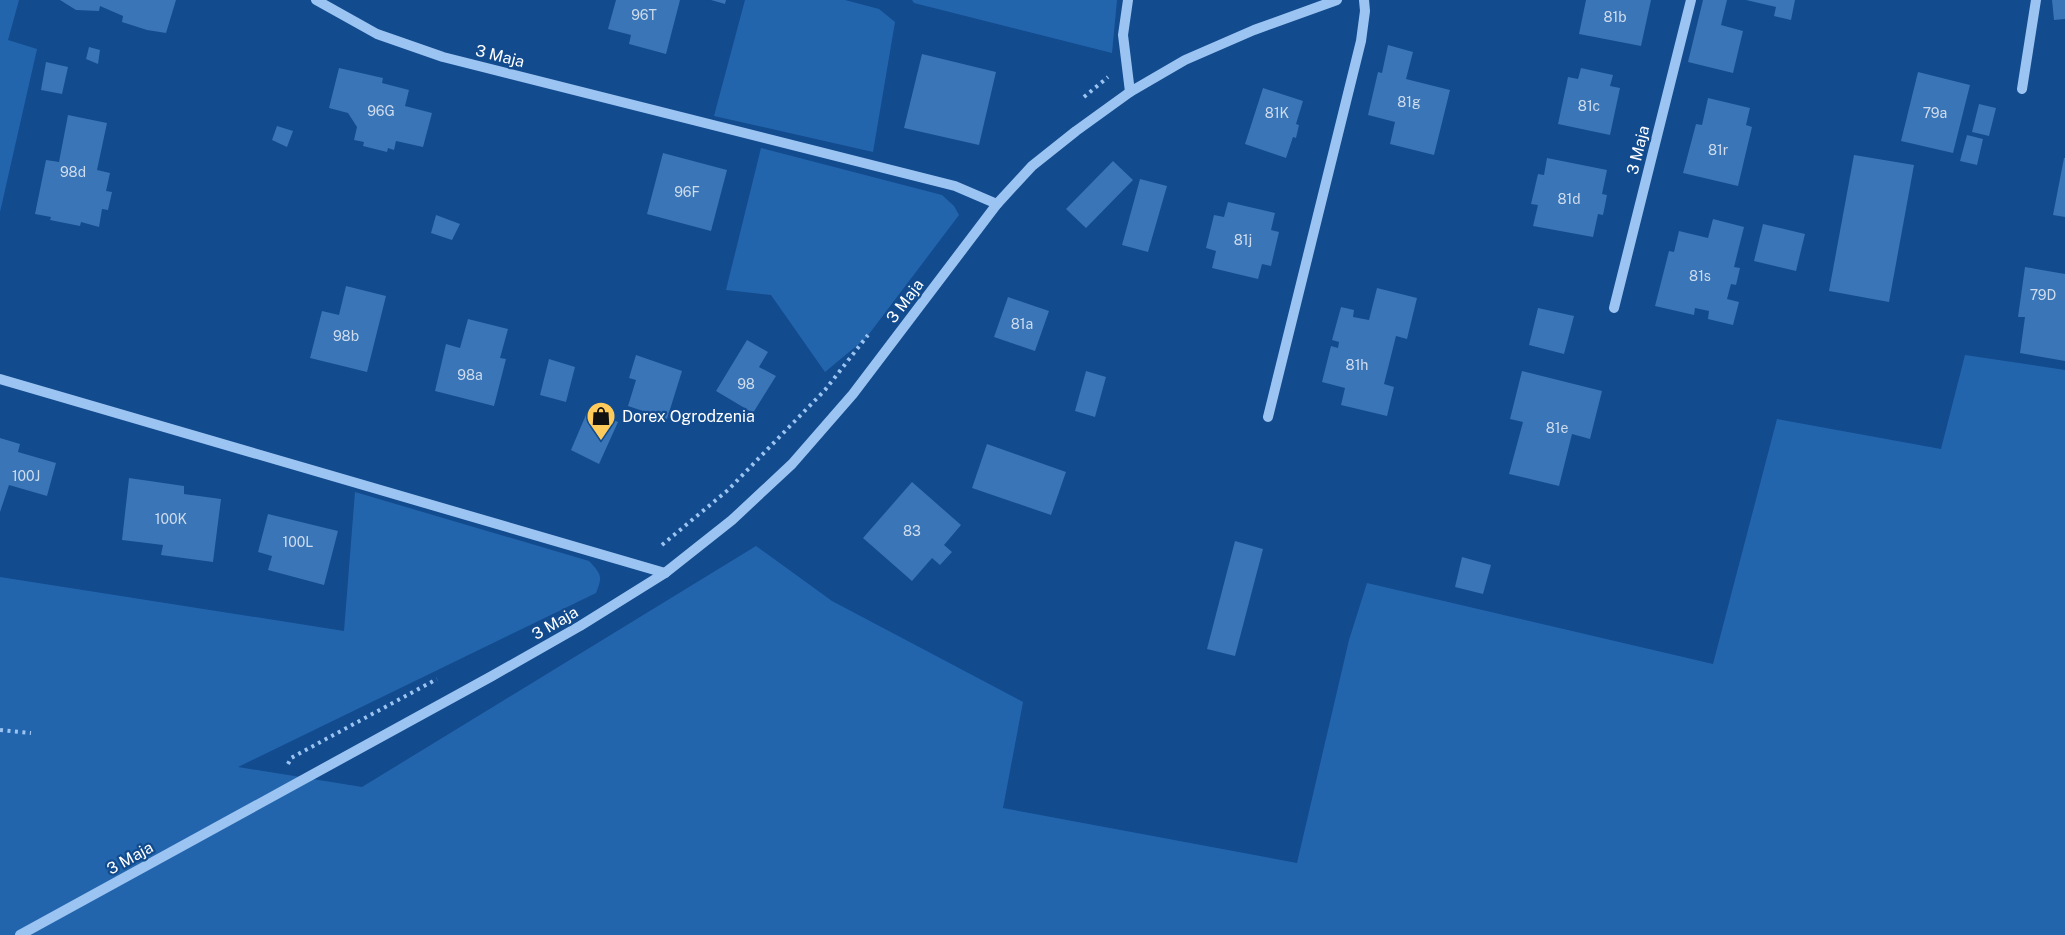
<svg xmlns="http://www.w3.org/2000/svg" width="2065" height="935" font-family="'Public Sans',sans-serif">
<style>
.green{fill:#2365ad}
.building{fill:#3a75b7}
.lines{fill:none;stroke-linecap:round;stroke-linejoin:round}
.path{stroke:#9bc4f2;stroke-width:4;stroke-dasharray:3 4.5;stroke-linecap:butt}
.minor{stroke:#9bc4f2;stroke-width:10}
.labels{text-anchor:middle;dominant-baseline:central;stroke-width:4.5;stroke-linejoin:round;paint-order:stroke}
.number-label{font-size:14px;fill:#cedced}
.street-label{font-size:16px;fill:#fff;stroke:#124b8e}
.poi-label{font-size:16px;fill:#fff;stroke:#124b8e;text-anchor:start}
</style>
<rect width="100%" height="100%" fill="#124b8e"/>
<g class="green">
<polygon points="0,0 19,0 8,40 37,49 0,212"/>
<polygon points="745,0 845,0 879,9 895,22 873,152 714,116"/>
<polygon points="912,0 1117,0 1112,53 914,3"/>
<polygon points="761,148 942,195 954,206 959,215 866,338 825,372 771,295 726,290"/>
<path d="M 1965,355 L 2065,370 L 2065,935 L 0,935 L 0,577 L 344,631 L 355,492 L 589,561 C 601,574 603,576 596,593 L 238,767 L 362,787 L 756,546 L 832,601 L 1023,702 L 1003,808 L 1297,863 L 1349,640 L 1367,583 L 1713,664 L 1777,419 L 1941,449 Z"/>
</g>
<g class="building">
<polygon points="60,0 176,0 166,33 147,30 122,22 123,16 100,6 99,11 76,10"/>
<polygon points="616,0 680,0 666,54 629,44 631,35 608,29"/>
<polygon points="711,0 726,0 725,4"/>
<polygon points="1586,0 1651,0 1641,46 1579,34"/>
<polygon points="1703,0 1727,0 1721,25 1743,31 1733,73 1688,62"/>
<polygon points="1746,0 1795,0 1791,20 1774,16 1776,7"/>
<polygon points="2052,0 2065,0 2065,19 2054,20"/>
<polygon points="1388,45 1413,52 1406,79 1450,90 1434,155 1390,144 1395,122 1368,115 1378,72 1382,73"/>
<polygon points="89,47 100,50 98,64 86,59"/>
<polygon points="922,54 996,72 979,145 904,128"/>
<polygon points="46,62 68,67 62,94 41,90"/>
<polygon points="339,68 383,78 382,83 409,90 405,106 432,113 423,147 396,141 394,150 388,148 387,152 363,146 364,142 354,140 357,127 348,113 329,108"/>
<polygon points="1581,68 1613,75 1610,86 1620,88 1610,135 1558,124 1568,77 1578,79"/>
<polygon points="1918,72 1970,85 1953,153 1901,141"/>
<polygon points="1263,88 1303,101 1296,124 1299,125 1296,138 1293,137 1286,158 1245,144"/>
<polygon points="1708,98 1750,108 1746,125 1752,127 1738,186 1683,173 1696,124 1702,125"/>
<polygon points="1979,104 1996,108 1989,136 1972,132"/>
<polygon points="68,115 107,123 97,170 110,173 106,191 112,192 108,210 102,209 99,227 81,222 80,226 50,220 51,217 35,214 46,160 59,162"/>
<polygon points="277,126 293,131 287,147 272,140"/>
<polygon points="1967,135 1983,139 1977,165 1960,161"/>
<polygon points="663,153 727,170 711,231 647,214"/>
<polygon points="1854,155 1914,165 1889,302 1829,291"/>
<polygon points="1547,158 1607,170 1602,194 1607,195 1603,215 1598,214 1593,237 1533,226 1538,205 1531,204 1538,174 1544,175"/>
<polygon points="2064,158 2065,158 2065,217 2053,215"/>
<polygon points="1113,161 1133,180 1086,228 1066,209"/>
<polygon points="1140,179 1167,186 1148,252 1122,245"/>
<polygon points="1228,202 1275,213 1271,230 1279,232 1271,266 1262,264 1258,279 1212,268 1216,251 1206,248 1214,215 1224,217"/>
<polygon points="436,215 460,224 452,240 431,233"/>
<polygon points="1713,219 1744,227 1734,267 1740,268 1736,285 1731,284 1727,299 1739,302 1733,325 1708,319 1709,311 1695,308 1694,315 1655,306 1669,251 1674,252 1679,231 1708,238"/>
<polygon points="1763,224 1805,234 1796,271 1754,261"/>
<polygon points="2025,267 2065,274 2065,361 2020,353 2025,317 2018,317"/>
<polygon points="346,286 386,296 367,372 310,358 322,311 339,315"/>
<polygon points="1377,288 1417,298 1407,339 1396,336 1384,384 1394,387 1387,416 1341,405 1345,388 1322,382 1331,346 1338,348 1339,342 1332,340 1341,307 1354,310 1353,317 1369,320"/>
<polygon points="1008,297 1049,311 1035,351 994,337"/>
<polygon points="1538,308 1574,316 1564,354 1529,345"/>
<polygon points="468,319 508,329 500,358 506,359 494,406 435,391 446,344 460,348"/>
<polygon points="747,340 768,352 759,367 776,376 753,413 716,391"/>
<polygon points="636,355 682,371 667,419 628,406 636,380 629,378"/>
<polygon points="549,359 575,367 566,402 540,395"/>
<polygon points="1086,371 1106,377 1095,417 1075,411"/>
<polygon points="1522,371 1602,391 1590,439 1572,434 1559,486 1509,474 1523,422 1510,419"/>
<polygon points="588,410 618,422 599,464 571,450"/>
<polygon points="0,438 20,444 18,452 56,463 47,496 9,485 0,512"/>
<polygon points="987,444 1066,472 1051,515 972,488"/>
<polygon points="129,478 184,486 184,494 221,499 213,562 161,555 163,545 122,540"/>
<polygon points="912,482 961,525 944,545 952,552 940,565 932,558 912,581 863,538"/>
<polygon points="268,514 338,531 324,585 268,570 272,556 258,552"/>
<polygon points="1235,541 1263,549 1235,656 1207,649"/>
<polygon points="1462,557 1491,565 1483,594 1455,587"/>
</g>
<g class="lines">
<g class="path">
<polyline points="1084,97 1108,77"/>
<polyline points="662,545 728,490 825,390 868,335"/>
<polyline points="0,730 31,733"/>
<polyline points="288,764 291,758 437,679"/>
</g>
<g class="minor">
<polyline points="316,0 377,34 443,57 955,186 997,204"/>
<polyline points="1128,0 1123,35 1130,92"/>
<polyline points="2022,89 2036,0"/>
<polyline points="1614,308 1691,0"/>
<polyline points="0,379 665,573"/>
<polyline points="1268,417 1361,41 1365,11 1364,0"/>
<polyline points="20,935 492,676 580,626 665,573 732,520 792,464 853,394 997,204 1032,166 1076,131 1130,92 1185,60 1254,30 1337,0"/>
</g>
</g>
<defs>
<g id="shop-pin" transform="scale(1.5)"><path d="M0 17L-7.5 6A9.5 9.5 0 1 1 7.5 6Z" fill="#ffcb5b" stroke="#124b8e"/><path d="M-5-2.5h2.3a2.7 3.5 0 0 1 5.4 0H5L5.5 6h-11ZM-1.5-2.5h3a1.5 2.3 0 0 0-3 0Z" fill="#111"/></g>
</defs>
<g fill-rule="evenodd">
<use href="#shop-pin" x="601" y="416"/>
</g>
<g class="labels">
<g class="number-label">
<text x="644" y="15">96T</text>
<text x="1615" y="17">81b</text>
<text x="1409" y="102">81g</text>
<text x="1589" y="106">81c</text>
<text x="381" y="111">96G</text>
<text x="1277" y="113">81K</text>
<text x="1935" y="113">79a</text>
<text x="1718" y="150">81r</text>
<text x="73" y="172">98d</text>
<text x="687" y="192">96F</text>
<text x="1569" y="199">81d</text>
<text x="1243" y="240">81j</text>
<text x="1700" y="276">81s</text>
<text x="2043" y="295">79D</text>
<text x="1022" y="324">81a</text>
<text x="346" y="336">98b</text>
<text x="1357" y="365">81h</text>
<text x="470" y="375">98a</text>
<text x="746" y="384">98</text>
<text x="1557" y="428">81e</text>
<text x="26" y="476">100J</text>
<text x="171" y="519">100K</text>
<text x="912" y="531">83</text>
<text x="298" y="542">100L</text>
</g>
<g class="street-label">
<text transform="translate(500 56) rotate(14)">3 Maja</text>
<text transform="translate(1638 150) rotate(-76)">3 Maja</text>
<text transform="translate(905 301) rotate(-53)">3 Maja</text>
<text transform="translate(555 623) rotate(-30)">3 Maja</text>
<text transform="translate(130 858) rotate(-29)">3 Maja</text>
</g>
<g class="poi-label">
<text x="622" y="416">Dorex Ogrodzenia</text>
</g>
</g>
</svg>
